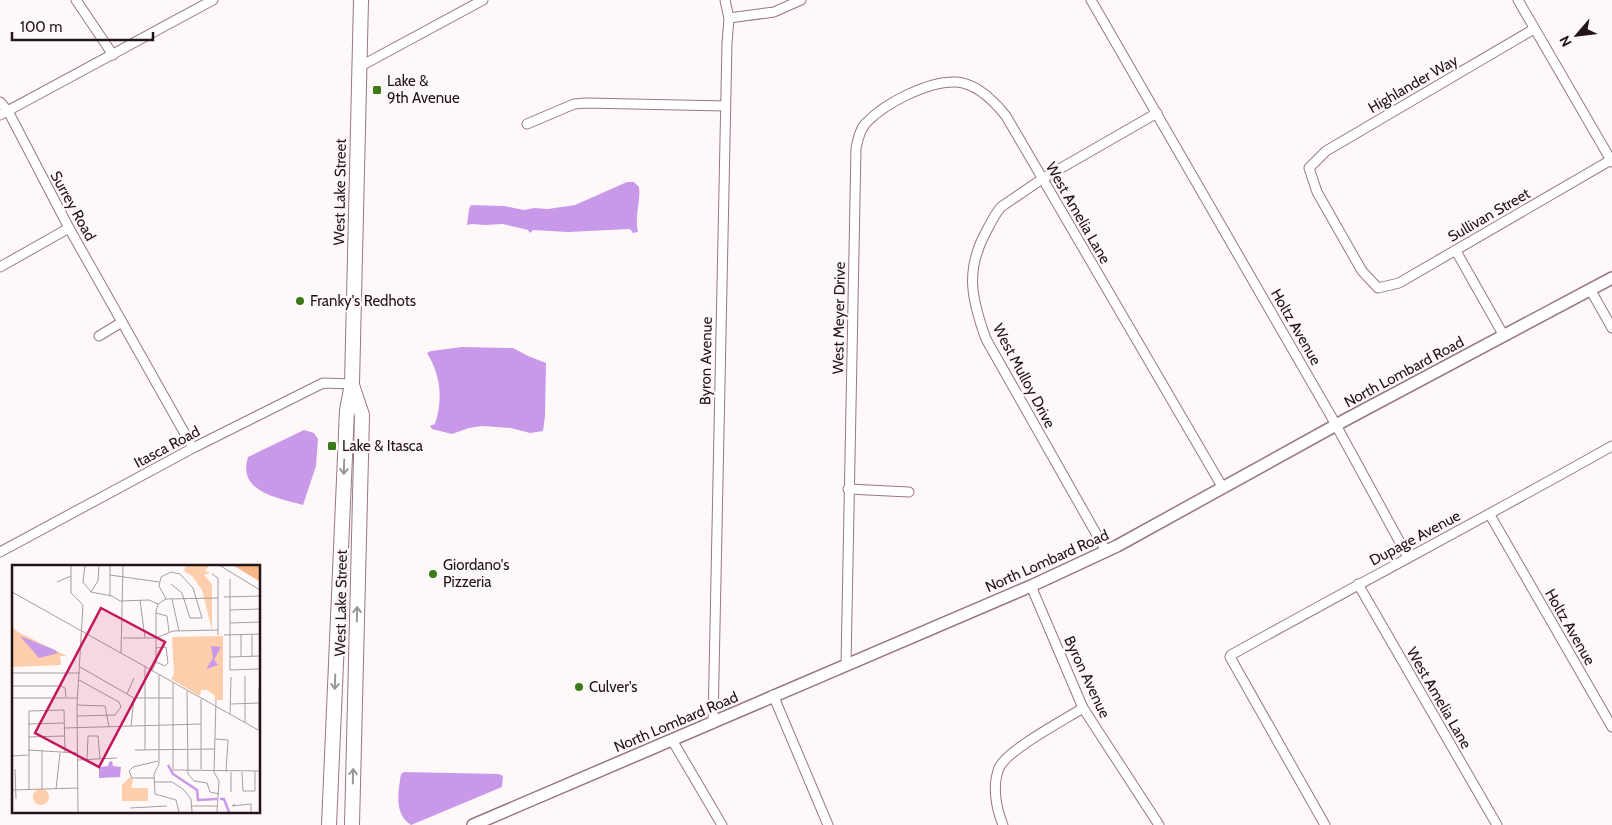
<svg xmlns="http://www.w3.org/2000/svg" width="1612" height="825" font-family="Cabin,sans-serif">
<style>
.water{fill:#c898e9}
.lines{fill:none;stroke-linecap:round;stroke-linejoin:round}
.minor-casing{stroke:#97787f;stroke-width:11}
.tertiary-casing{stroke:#97787f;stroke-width:14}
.primary-casing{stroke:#97787f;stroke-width:16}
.minor{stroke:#fff;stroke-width:9}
.tertiary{stroke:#fff;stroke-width:11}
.primary{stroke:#fff;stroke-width:14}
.oneway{stroke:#9b9697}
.poi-dot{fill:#3a7a18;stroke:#fff8f9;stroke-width:2}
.labels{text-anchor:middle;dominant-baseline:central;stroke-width:4.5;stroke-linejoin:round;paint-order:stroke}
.poi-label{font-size:15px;fill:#211517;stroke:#fff8f9;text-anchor:start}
.street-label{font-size:15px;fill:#211517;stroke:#fff8f9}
.inset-river{fill:none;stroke:#c898e9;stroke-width:2.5}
.inset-road{fill:none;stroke:#a69d9f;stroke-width:1}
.view{fill:#c2185b;fill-opacity:0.15;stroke:#c2185b;stroke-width:2.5}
.inset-edge{fill:none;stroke:#211517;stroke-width:2.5}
</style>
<rect width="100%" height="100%" fill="#fff8f9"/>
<g class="water">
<path d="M 627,182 L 634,182 L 639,187 C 641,202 634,217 638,232 L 633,233 L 630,229 L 568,232 L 533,230 L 530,233 L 528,230 L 503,224 L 485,225 L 472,224 L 467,225 L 469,209 L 471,205 L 504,206 L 524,210 L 534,208 L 548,209 L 575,205 Z"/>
<path d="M 462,347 L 513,348 L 528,356 L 546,363 L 545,416 L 543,431 L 530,433 L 511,428 L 482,426 L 469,428 L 452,434 L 432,429 L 430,426 L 435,424 C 443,399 441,376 427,353 L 431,351 Z"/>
<path d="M 304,430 L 314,433 L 318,439 L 316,466 L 303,505 C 278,498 237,492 248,457 Z"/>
<path d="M 404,772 L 499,774 L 503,776 L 502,787 L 411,825 C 394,814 398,792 401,774 Z"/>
</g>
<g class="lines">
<g class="minor-casing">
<g id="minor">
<polyline points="76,0 113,55"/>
<polyline points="1091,0 1331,416 1408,557"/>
<polyline points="1518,0 1612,162"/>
<polyline points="729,18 774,12 801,0"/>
<polyline points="1534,29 1326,151 1309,168 1317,192 1362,271 1378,288 1399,283 1611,160"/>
<polyline points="359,67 483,0"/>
<polyline points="0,102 8,111 69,228 193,448"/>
<polyline points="0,115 213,0"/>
<polyline points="527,124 574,104 586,103 725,106"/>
<polyline points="1456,251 1504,336"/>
<polyline points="0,267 69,228"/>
<polyline points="1590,289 1612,328"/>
<polyline points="99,336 122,322"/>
<polyline points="848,489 909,492"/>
<polyline points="1490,515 1612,727"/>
<path d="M 1106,551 L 986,339 C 971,298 965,269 987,230 C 991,222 995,214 1001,207 L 1042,179 L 1157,113"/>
<polyline points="0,552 193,448 323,383 352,384"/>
<polyline points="1358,584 1497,825"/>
<polyline points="1031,586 1083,708 1159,825"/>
<path d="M 846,665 L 856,148 C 858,139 860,129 866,123 C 885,103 928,81 956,82 C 976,83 994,101 1006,116 L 1223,488"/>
<polyline points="773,695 828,825"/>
<polyline points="713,723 727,43 729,18 725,0"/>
<polyline points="672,740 722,825"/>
<path d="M 1003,825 C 996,808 992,786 999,768 C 1007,750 1064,720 1083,708"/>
<path d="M 1325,825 L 1230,657 L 1231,655 C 1358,584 1486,517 1612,446"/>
</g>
</g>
<g class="tertiary-casing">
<polyline id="tertiary" points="473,825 1031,586 1117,546 1347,419 1612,278"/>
</g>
<g class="primary-casing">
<g id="primary">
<polyline points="329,825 347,410 352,384 361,0"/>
<polyline points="352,825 362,415 352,385"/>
</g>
</g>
<use href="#minor" class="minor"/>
<use href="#tertiary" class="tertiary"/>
<use href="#primary" class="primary"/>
</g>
<defs><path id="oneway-shaft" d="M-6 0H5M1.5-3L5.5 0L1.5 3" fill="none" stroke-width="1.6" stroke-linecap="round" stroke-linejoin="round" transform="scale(1.25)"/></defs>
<g class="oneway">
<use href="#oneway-shaft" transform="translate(344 467) rotate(92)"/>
<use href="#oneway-shaft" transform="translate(357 614) rotate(-89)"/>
<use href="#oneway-shaft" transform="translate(335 682) rotate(92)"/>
<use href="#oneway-shaft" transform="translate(353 776) rotate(-89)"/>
</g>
<g class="poi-dot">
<rect x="372" y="85" width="10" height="10" rx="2.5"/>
<circle cx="300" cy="301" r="5"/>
<rect x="327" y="441" width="10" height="10" rx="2.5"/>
<circle cx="433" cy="574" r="5"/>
<circle cx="579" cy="687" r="5"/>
</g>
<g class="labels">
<g class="poi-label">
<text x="387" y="81">Lake &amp;<tspan x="387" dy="17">9th Avenue</tspan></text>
<text x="310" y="301">Franky's Redhots</text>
<text x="342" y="446">Lake &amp; Itasca</text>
<text x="443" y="565">Giordano's<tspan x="443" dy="17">Pizzeria</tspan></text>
<text x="589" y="687">Culver's</text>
</g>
<g class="street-label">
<text transform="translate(1413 84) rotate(-30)">Highlander Way</text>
<text transform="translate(340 192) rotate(-89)">West Lake Street</text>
<text transform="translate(73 206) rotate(61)">Surrey Road</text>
<text transform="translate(1078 213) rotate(60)">West Amelia Lane</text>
<text transform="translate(1489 215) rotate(-30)">Sullivan Street</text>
<text transform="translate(839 318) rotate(-89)">West Meyer Drive</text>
<text transform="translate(1296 327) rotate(60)">Holtz Avenue</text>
<text transform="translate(706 361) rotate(-89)">Byron Avenue</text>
<text transform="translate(1404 372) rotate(-28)">North Lombard Road</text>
<text transform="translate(1024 376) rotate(62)">West Mulloy Drive</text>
<text transform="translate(167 447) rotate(-28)">Itasca Road</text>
<text transform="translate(1415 538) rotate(-28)">Dupage Avenue</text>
<text transform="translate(1047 561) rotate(-24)">North Lombard Road</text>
<text transform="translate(341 603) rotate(-89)">West Lake Street</text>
<text transform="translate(1570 627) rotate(60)">Holtz Avenue</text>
<text transform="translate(1087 677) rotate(65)">Byron Avenue</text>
<text transform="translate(1439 698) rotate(60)">West Amelia Lane</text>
<text transform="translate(676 722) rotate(-23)">North Lombard Road</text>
</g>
</g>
<g transform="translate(12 565)">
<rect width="248" height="248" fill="#fff8f9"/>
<path d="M 174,0 L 197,0 L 193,6 L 198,8 L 192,10 L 200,19 L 200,65 L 190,25 L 180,11 L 172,6 ZM 0,62 L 6,67 L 55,91 L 48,91 L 49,100 L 0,102 ZM 211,71 L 211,135 L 203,135 L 203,131 L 195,125 L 189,125 L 188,131 L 159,114 L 162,109 L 160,72 ZM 118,212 L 121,214 L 119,223 L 136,223 L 136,236 L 110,236 L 110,220 ZM21 232a8 8 0 1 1 16 0a8 8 0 1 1-16 0Z" fill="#feceac"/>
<path d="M 221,0 L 247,0 L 247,16 Z" fill="#f6b584"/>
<path d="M 8,71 L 43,85 L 46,88 L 27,93 ZM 199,81 L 209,82 L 202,95 L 206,100 L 194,104 L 201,93 ZM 100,196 L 101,201 L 109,202 L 108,212 L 87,213 L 87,202 L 96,201 L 97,197 Z" fill="#c898e9"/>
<path class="inset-river" d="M 156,200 L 161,209 L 185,225 L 186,235 L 205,234M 208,234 L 212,234 L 217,247"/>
<path class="inset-road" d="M 59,0 L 59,28 L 71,40 L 65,140 L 66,247M 73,0 L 71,17 L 79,27M 207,0 L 248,25M 200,9 L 206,13 L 206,70M 98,10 L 147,17M 218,14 L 218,105 L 248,104M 45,17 L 59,11M 0,27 L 248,166M 79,27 L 100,31 L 108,36 L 137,35 L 146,39M 79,27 L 86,16 L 87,0M 98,30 L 98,0M 212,32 L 248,31M 154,34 L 147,21 L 149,12 L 159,7 L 168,9 L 181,23 L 190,53 L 178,53 L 170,28 L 159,19M 160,34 L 167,66M 128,35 L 133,73M 146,39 L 154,34 L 206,33M 218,45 L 248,44M 144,48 L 155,51 L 157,67M 218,58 L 248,57M 212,70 L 248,69M 240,70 L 240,92M 111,73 L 144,73 L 161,66 L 206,65M 144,83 L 154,82 L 156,98 L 153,101 L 144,97M 109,88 L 111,0M 218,92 L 248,91M 229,92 L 229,70M 68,102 L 122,133 L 161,133M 133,102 L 133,185M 140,106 L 144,97 L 144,46 L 146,39M 0,108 L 68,108M 161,118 L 161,205 L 248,206M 0,121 L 49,121 L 53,123 L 54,132M 175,126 L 176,209 L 182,216 L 195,218 L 198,227 L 207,229M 115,129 L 122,113M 0,133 L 66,133M 204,135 L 202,207 L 207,216 L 205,247M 219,139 L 248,138M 65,140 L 93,141 L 97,162M 218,149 L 219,112M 65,151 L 103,150 L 109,142 L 107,137 L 67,115M 233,157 L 233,111M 16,159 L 52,158M 119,161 L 122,133M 52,163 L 189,159M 247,164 L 247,123M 16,172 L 52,171M 203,174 L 216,175 L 214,207M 16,185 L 65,188M 30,185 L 30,224M 123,185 L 203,184M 0,191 L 16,190M 65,195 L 105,193M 75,195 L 76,171 L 86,171 L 88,194M 3,204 L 4,234M 189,204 L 189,134M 219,207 L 219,227M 230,207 L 231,226 L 243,226 L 243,206M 142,213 L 120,213 L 117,206 L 121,202 L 146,196M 142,217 L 160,217 L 171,224 L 179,234 L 180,247M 44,224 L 48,188M 0,225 L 66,223M 17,225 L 17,146 L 52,145 L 53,188M 143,229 L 142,209 L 147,199 L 147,110M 143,229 L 164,235 L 167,247M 223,239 L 220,241 L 239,239 L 239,247M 180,241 L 205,241M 118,243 L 155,241"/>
<path class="view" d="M 89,43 L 153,77 L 87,202 L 23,168 Z"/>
<rect width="248" height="248" class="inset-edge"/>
</g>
<g transform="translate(1577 35) rotate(242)" stroke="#fff8f9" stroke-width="4" paint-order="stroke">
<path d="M0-4L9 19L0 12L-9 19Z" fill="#211517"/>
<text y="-8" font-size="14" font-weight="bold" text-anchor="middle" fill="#211517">N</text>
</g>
<path d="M12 32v8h141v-8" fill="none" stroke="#211517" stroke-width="2.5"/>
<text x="20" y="32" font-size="15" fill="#211517" stroke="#fff8f9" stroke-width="4" paint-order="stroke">100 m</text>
</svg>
